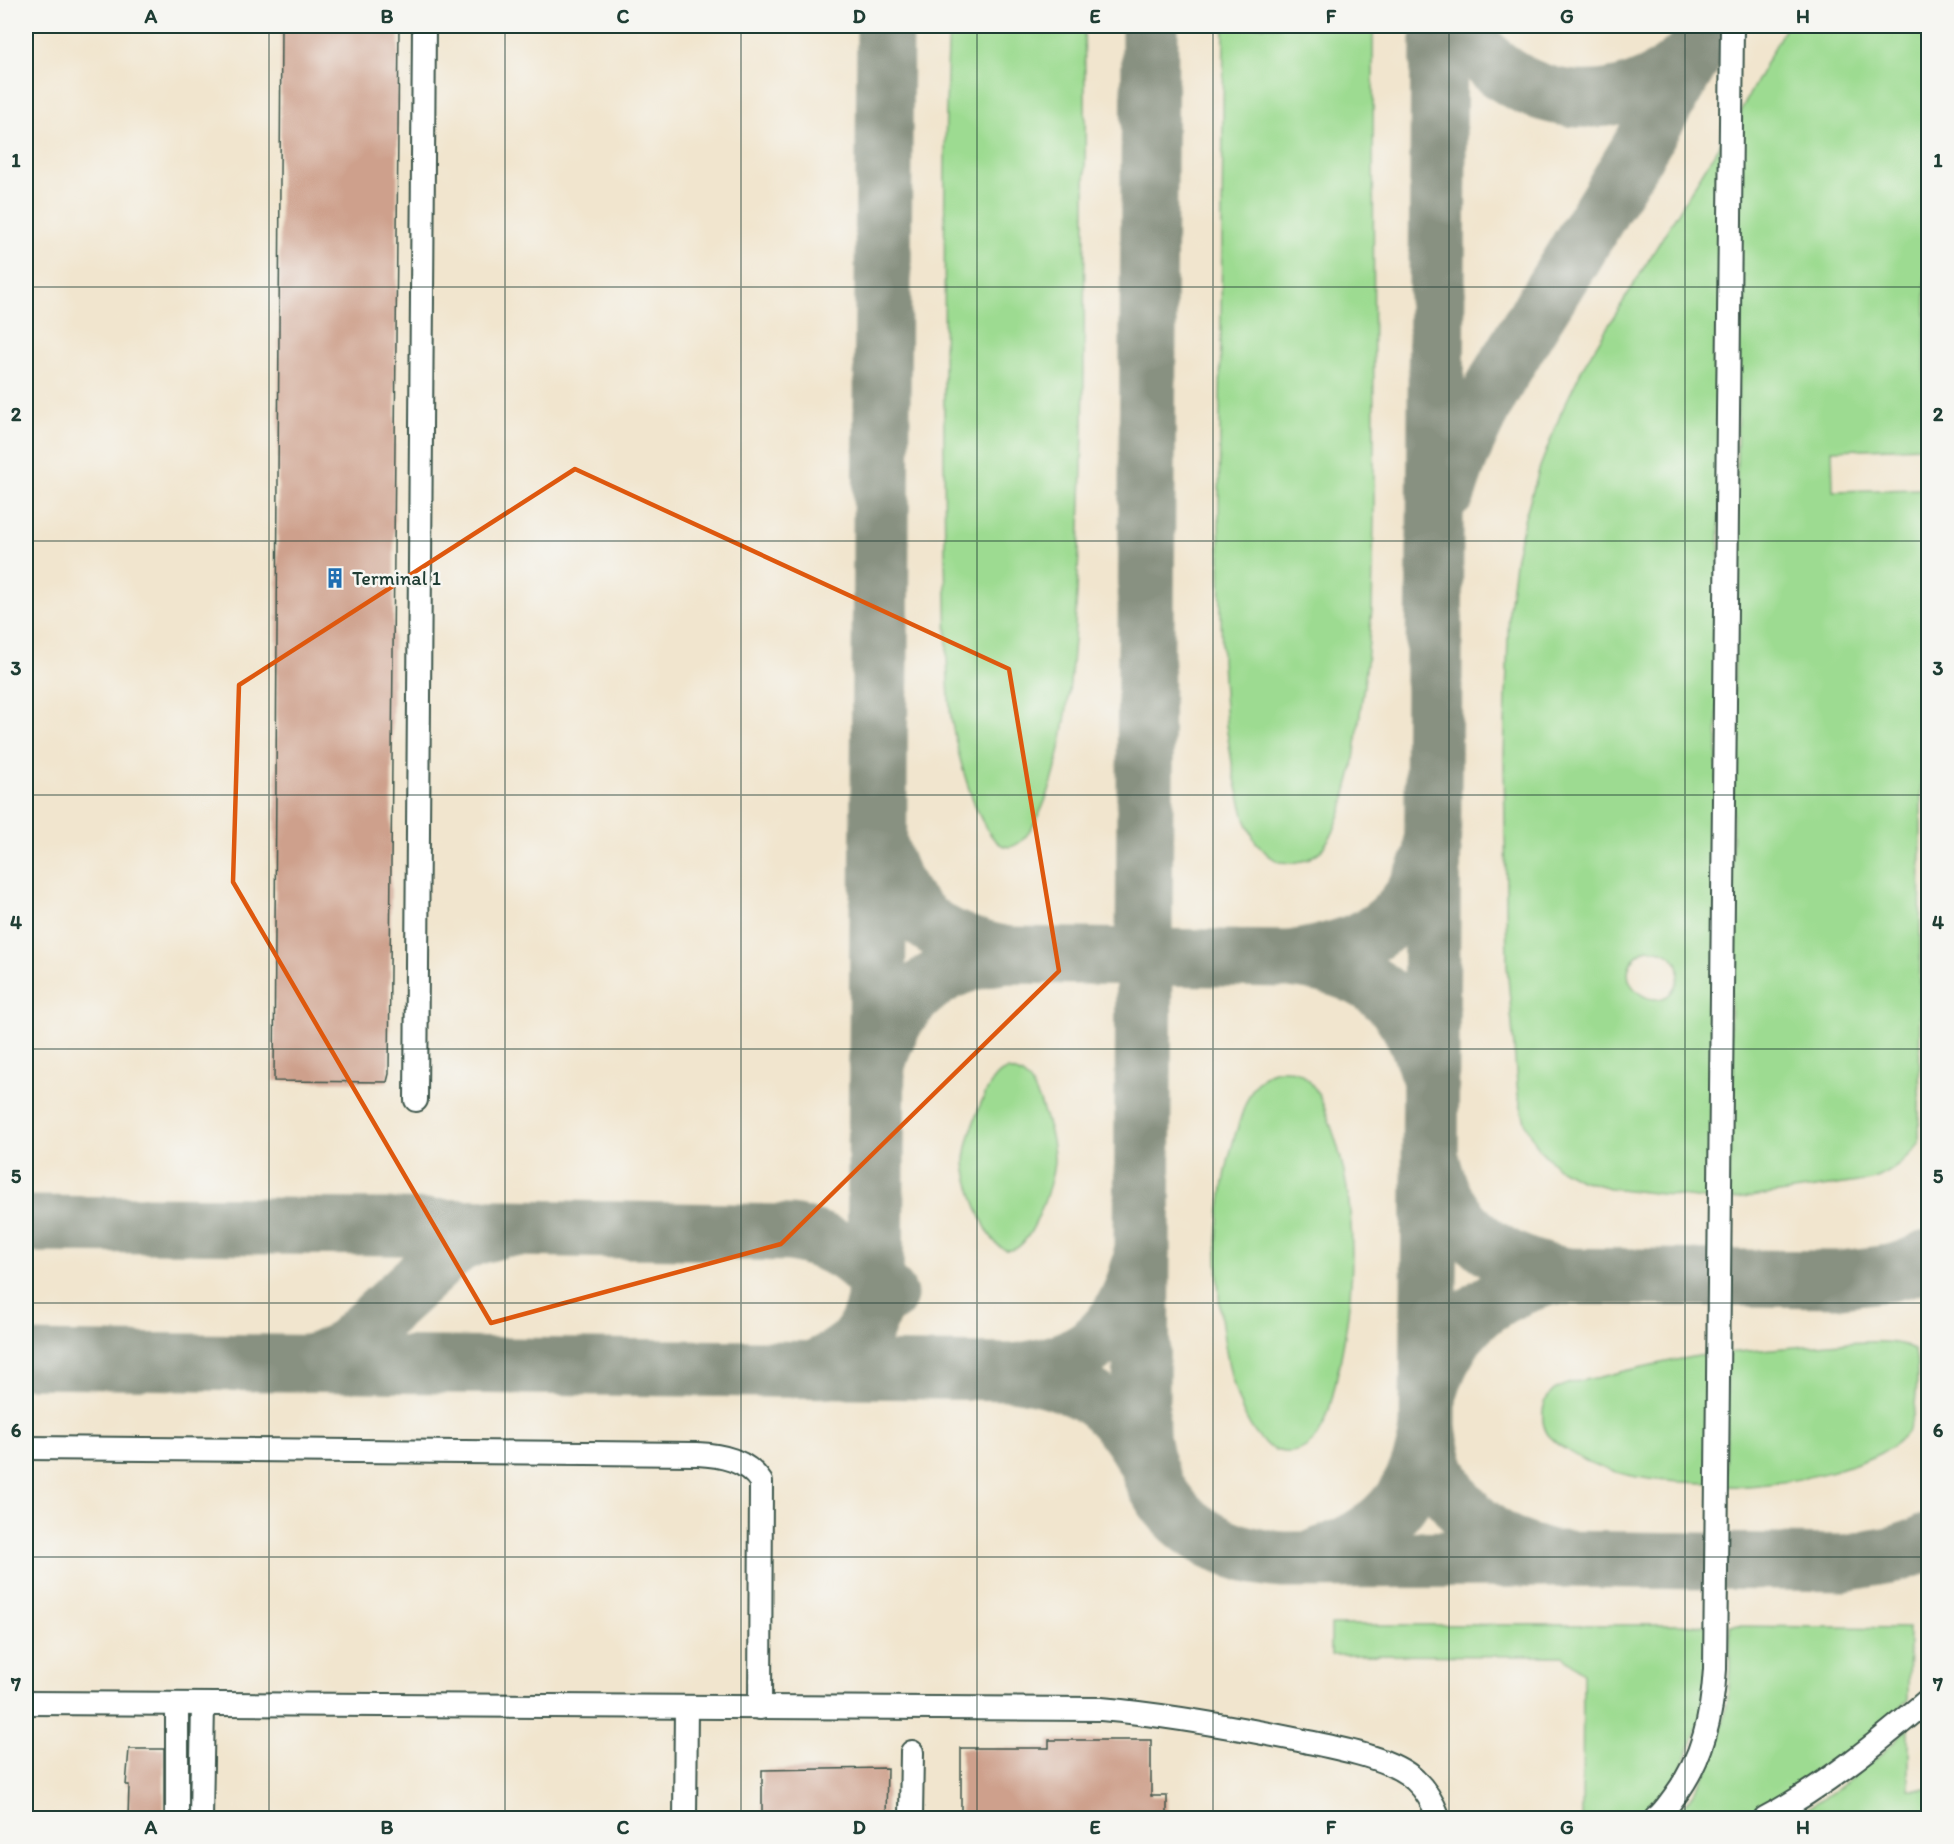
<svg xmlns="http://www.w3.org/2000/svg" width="1954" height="1844" font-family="Itim,sans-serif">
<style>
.green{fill:#9ddb91;stroke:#5e8c62;stroke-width:1.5;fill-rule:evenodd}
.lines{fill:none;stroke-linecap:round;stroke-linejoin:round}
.taxiway{stroke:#889181;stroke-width:57}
.building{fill:#cea08c}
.minor-casing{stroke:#3e564b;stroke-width:26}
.minor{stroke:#fff;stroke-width:22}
.marked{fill:none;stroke:#de580e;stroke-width:4.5;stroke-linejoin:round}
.grid{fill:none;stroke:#1f3d34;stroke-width:1.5;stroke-opacity:0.55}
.labels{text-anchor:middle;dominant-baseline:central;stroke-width:5;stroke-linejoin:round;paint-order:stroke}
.poi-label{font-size:20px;fill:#1f3d34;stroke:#f6f6f2;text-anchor:start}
.neatline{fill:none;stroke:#1f3d34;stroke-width:2}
.grid-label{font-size:20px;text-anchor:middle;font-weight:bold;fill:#1f3d34}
</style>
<rect width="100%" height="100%" fill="#f6f6f2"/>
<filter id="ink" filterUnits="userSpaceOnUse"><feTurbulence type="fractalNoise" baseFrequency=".0167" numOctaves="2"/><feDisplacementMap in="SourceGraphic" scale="12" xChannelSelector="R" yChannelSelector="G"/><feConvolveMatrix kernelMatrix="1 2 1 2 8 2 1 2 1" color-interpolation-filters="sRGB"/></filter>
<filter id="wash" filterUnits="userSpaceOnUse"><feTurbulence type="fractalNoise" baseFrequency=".008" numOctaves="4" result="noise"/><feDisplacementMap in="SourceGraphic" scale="24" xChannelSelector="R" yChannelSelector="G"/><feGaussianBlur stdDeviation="1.35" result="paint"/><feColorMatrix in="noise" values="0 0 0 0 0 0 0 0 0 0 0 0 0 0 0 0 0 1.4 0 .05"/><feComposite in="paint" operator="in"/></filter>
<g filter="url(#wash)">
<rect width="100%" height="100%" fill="#f1e5ce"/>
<g class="green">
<path d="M 949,26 L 1084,26 C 1087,141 1084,256 1084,372 C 1083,445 1081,518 1077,591 C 1074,647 1070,704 1058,758 C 1054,780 1036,838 1013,846 C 980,857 954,739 951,717 C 946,678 947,638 946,599 C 944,529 944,459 944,388 C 945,268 943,146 949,26 Z"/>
<polygon points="1224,26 1373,26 1374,518 1372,609 1367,662 1353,767 1342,809 1333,833 1321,851 1307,860 1292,863 1279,862 1268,855 1255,841 1245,819 1234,775 1226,725 1222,661 1219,517"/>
<path d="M 1786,26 L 1928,26 L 1924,447 L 1832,450 L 1833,491 L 1923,489 L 1919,1144 C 1905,1161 1893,1172 1872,1180 L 1728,1200 L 1741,110 Z"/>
<path d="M 1723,139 L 1713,1200 L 1610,1188 L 1580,1180 L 1558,1168 L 1539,1149 L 1526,1125 L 1518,1095 L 1507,965 L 1504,756 L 1509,609 L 1516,556 L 1525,517 L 1540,467 L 1561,413 L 1583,367 ZM 1647,949 C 1667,949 1685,960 1677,982 C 1663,1025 1596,976 1647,949 Z"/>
<path d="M 1007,1070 C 1027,1072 1033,1085 1040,1102 C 1047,1121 1054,1140 1054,1160 C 1054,1179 1031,1256 1006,1250 C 986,1245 965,1179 965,1161 C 966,1140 986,1074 1007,1070 Z"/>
<path d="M 1277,1070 C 1286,1070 1296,1069 1303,1075 C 1318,1087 1325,1109 1331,1126 C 1360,1207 1356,1293 1337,1376 C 1331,1403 1325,1448 1291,1452 C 1223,1458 1214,1273 1218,1228 C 1221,1194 1227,1159 1238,1126 C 1245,1104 1252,1076 1277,1070 Z"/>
<path d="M 1841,1343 C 1859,1343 1902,1337 1915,1351 C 1919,1369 1917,1416 1907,1432 C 1883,1468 1768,1489 1726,1486 L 1727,1353 Z"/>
<path d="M 1712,1354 L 1710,1483 C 1660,1482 1607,1478 1565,1449 C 1556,1444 1547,1437 1544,1426 C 1541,1414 1543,1401 1552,1392 C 1564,1382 1585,1380 1600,1377 C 1637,1368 1674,1359 1712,1354 Z"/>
<polygon points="1331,1625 1710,1625 1702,1717 1680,1771 1664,1792 1638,1818 1582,1818 1583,1673 1563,1656 1331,1655"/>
<path d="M 1730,1626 L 1909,1628 L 1908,1700 L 1854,1750 L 1813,1779 L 1763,1807 L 1738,1818 L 1671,1818 C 1702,1791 1720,1744 1727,1704 C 1731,1679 1730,1651 1730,1626 Z"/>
<path d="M 1909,1728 L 1909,1789 L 1928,1789 L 1928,1818 L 1792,1818 C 1835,1793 1873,1763 1909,1728 Z"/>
</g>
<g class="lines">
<g class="taxiway">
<path d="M 1150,26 L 1141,1405 C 1141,1417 1140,1430 1142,1442 C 1153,1516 1213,1555 1283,1560 L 1555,1559 L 1845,1563 L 1896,1554 L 1917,1547 L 1928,1541"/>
<path d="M 1461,26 C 1509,111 1624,124 1691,55"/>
<path d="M 1448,491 C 1471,414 1517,347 1559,279 C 1611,195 1663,112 1710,26"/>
<path d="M 881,849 C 900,916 942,943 1009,955"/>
<path d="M 1295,958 C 1368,946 1408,925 1433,852"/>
<path d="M 879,1059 C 897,994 945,962 1009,955 L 1288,959 C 1364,967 1406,994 1427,1070"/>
<path d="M 1432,1162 C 1435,1174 1438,1185 1444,1197 C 1466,1241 1516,1269 1563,1275"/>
<path d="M 26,1224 L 509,1228 L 791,1233 C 839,1242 859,1259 889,1295"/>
<path d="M 26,1360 L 1013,1372 C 1083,1382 1113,1402 1147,1464"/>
<polyline points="307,1363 320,1360 342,1350 456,1245 474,1237 499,1230"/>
<path d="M 813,1369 C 849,1354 868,1339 875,1299 L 885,26"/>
<path d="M 1013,1372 C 1082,1364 1120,1337 1139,1268"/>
<path d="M 1431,1388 C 1451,1323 1489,1293 1553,1276 L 1841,1279 L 1890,1273 L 1909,1268 L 1928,1258"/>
<path d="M 1428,1429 C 1430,1439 1432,1451 1435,1461 C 1450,1510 1493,1544 1541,1556"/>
<path d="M 1316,1557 C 1381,1536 1418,1498 1428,1429 L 1439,26"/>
</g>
</g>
<g id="blocks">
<g class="building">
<polygon points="281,26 399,26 389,1074 387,1082 274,1081"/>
<polygon points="1049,1740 1151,1740 1151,1796 1167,1796 1167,1818 961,1818 961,1748 1049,1748"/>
<polygon points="129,1749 164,1749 164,1818 128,1818 129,1785 126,1785"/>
<polygon points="887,1768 886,1818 762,1818 762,1770"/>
</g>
</g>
</g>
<g filter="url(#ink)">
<use href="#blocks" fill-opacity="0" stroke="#3e564b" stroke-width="1.5"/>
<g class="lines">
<g class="minor-casing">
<g id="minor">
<polyline points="416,1100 424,26"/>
<path d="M 26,1448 L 697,1454 C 721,1455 747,1460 761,1482 L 760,1708"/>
<path d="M 26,1703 L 1101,1709 C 1168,1715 1234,1727 1299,1740 C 1331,1747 1392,1757 1415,1780 C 1426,1790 1434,1805 1439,1818"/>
<polyline points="177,1818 177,1704"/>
<polyline points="201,1818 203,1704"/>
<polyline points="685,1818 686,1707"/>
<polyline points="911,1818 912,1752"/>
<path d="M 1656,1818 C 1663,1813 1668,1805 1674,1797 C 1703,1759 1712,1716 1715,1669 L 1732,26"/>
<path d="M 1765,1818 C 1825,1786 1876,1744 1928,1700"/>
</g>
</g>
<use href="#minor" class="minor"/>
</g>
</g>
<path class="marked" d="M 575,469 L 1009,669 L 1059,971 L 781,1244 L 491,1323 L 233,882 L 239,685 Z"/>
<path class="grid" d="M 269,26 L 269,1818M 505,26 L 505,1818M 741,26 L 741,1818M 977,26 L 977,1818M 1213,26 L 1213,1818M 1449,26 L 1449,1818M 1685,26 L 1685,1818M 26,287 L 1928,287M 26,541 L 1928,541M 26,795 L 1928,795M 26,1049 L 1928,1049M 26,1303 L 1928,1303M 26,1557 L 1928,1557"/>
<defs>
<g id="building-bare" transform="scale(1.62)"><path d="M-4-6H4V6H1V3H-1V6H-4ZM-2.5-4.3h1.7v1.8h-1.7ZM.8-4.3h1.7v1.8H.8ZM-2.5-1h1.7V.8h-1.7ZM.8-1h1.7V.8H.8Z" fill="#1f6fb2" stroke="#f6f6f2" stroke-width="2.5" paint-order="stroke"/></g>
</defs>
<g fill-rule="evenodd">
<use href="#building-bare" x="335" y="578"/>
</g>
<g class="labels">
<g class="poi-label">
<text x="352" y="578">Terminal 1</text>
</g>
</g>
<rect width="1954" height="1844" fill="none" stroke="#f6f6f2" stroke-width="66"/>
<rect x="33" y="33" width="1888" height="1778" class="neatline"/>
<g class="grid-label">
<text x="151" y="23">A</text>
<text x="387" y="23">B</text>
<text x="623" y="23">C</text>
<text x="859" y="23">D</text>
<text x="1095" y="23">E</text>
<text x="1331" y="23">F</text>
<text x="1567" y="23">G</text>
<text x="1803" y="23">H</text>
<text x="16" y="167">1</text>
<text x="1938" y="167">1</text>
<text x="16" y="421">2</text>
<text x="1938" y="421">2</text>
<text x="16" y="675">3</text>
<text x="1938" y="675">3</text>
<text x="16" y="929">4</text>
<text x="1938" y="929">4</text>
<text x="16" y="1183">5</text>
<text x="1938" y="1183">5</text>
<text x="16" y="1437">6</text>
<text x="1938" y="1437">6</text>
<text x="16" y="1691">7</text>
<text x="1938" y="1691">7</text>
<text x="151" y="1834">A</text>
<text x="387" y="1834">B</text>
<text x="623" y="1834">C</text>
<text x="859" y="1834">D</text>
<text x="1095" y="1834">E</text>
<text x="1331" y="1834">F</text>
<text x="1567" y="1834">G</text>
<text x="1803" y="1834">H</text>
</g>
</svg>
